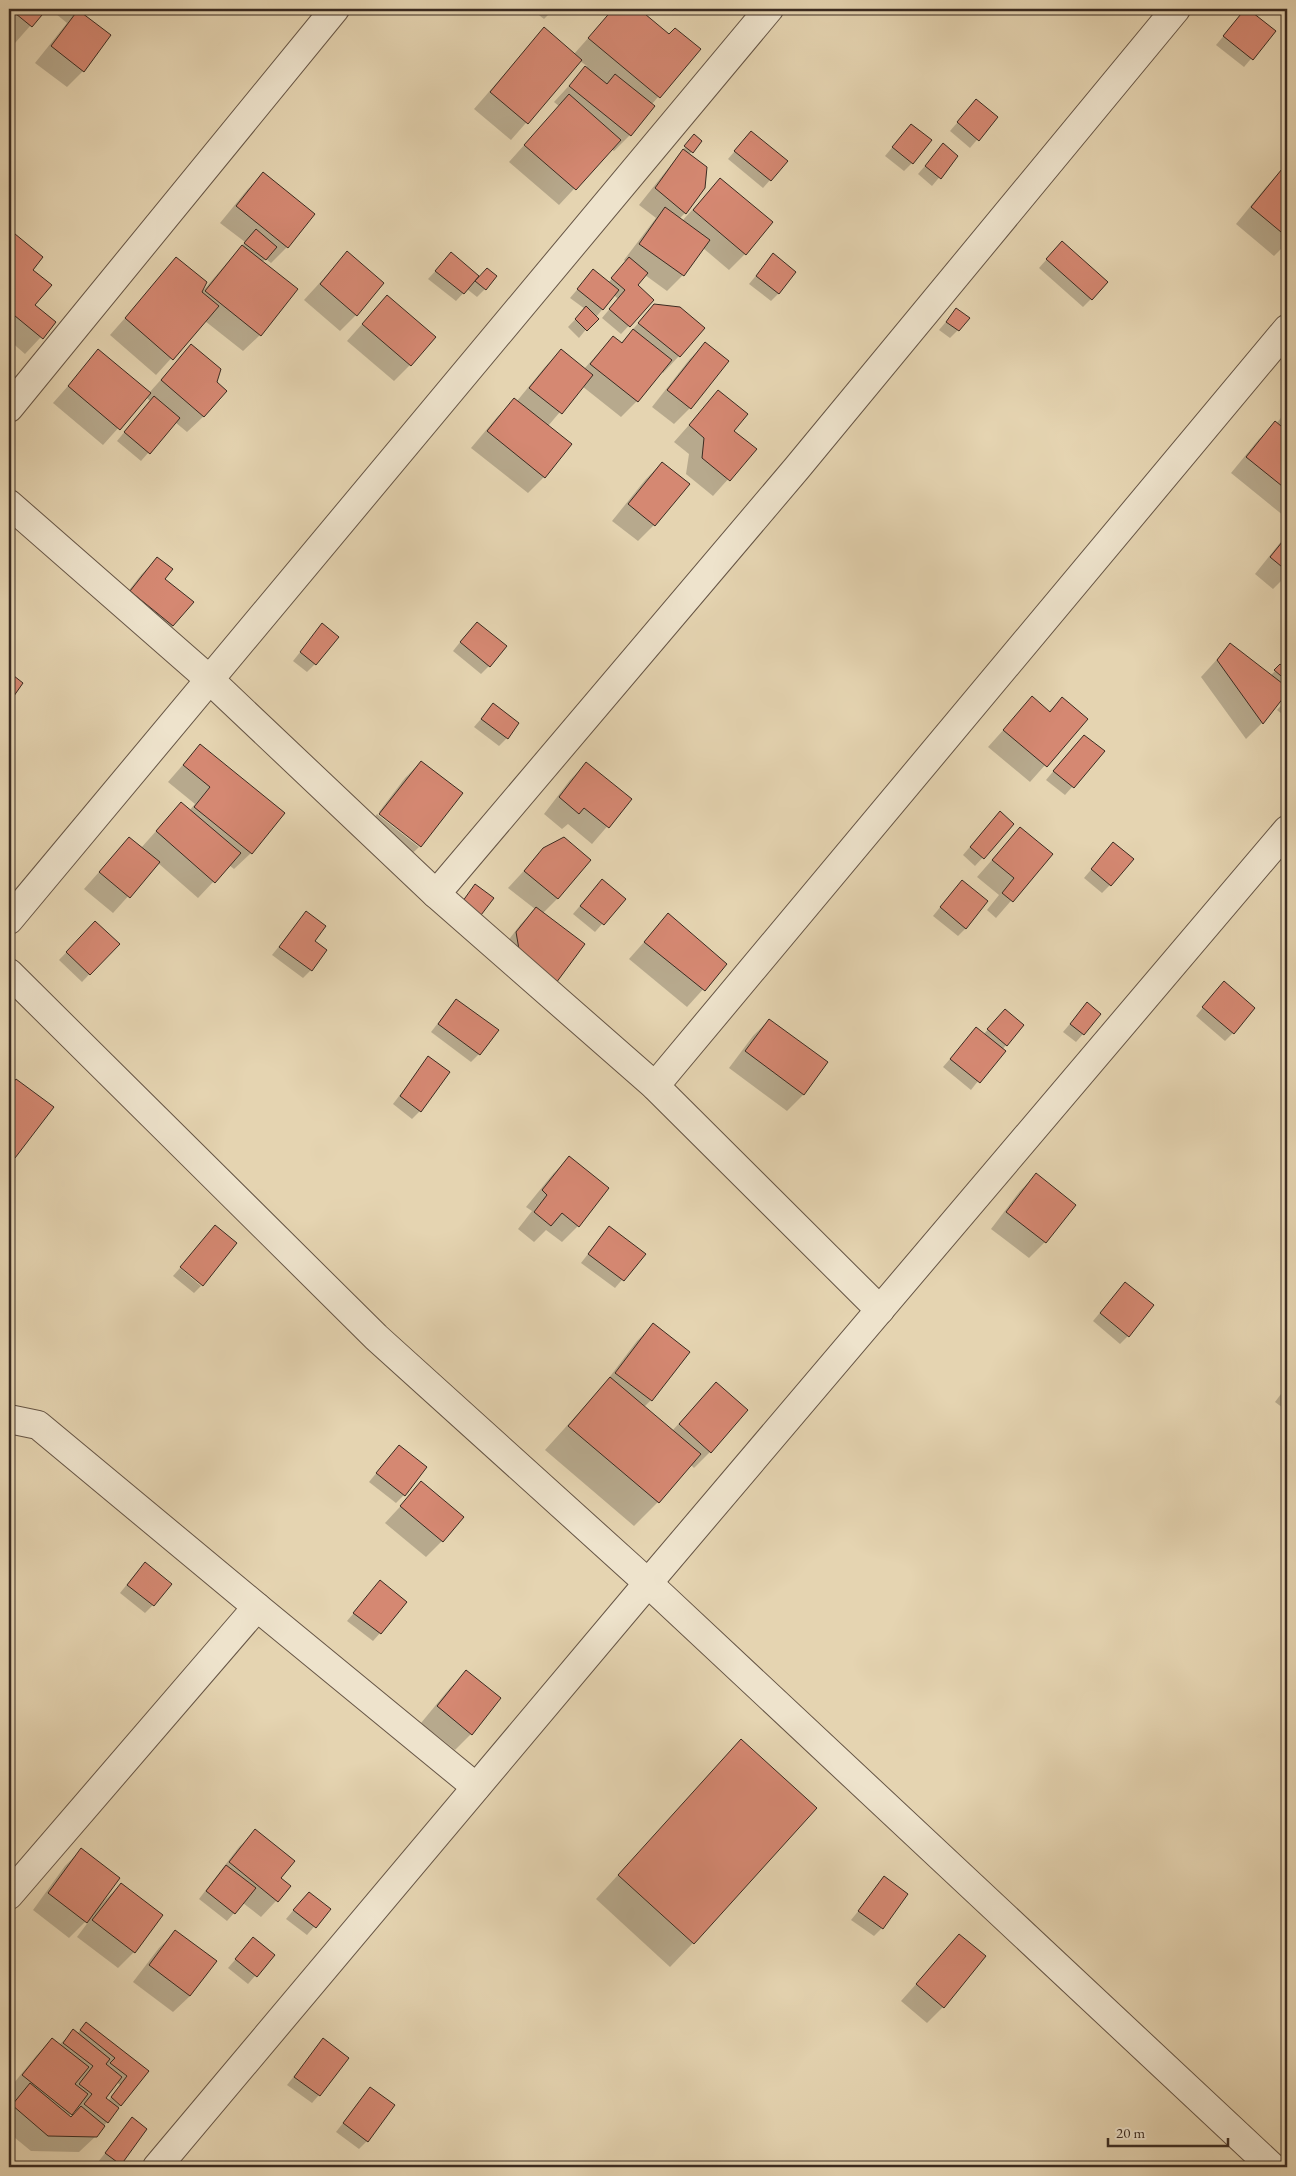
<svg xmlns="http://www.w3.org/2000/svg" width="1296" height="2176" font-family="'EB Garamond',serif">
<style>
.shadow{fill:#0003;fill-rule:evenodd}
.building{fill:#d58872;stroke:#3b2b21}
.lines{fill:none;stroke-linecap:round;stroke-linejoin:round}
.minor-casing{stroke:#665545;stroke-width:30}
.minor{stroke:#eee3cc;stroke-width:28}
</style>
<rect width="100%" height="100%" fill="#e5d4b1"/>
<filter id="stains"><feTurbulence type="fractalNoise" baseFrequency=".004" numOctaves="4"/><feColorMatrix values="0 0 0 0 .2 0 0 0 0 .09 0 0 0 0 .02 0 0 0 .5 -.17"/></filter>
<radialGradient id="worn" r=".72"><stop offset=".6" stop-color="#630" stop-opacity="0"/><stop offset="1" stop-color="#630" stop-opacity=".3"/></radialGradient>
<g class="shadow">
<polygon points="9,9 45,9 15,43 9,38"/>
<polygon points="50,9 91,9 84,16 83,71 67,87 35,63 67,23"/>
<polygon points="531,9 554,9 544,19"/>
<polygon points="614,9 628,9 633,13 637,9 669,35 699,49 652,104 630,135 614,151 611,149 559,205 509,162 559,106 554,102 587,66 580,61 511,140 474,109 544,29 574,54"/>
<polygon points="1246,9 1274,32 1244,67 1216,45"/>
<polygon points="969,109 996,117 970,148 950,131"/>
<polygon points="911,125 912,163 904,171 885,156"/>
<polygon points="751,132 770,180 763,188 728,159"/>
<polygon points="694,136 701,141 689,155 685,213 679,219 682,221 720,180 745,254 729,270 703,248 683,275 667,291 645,275 636,285 653,300 621,334 602,318 618,299 614,295 579,338 568,327 585,309 570,298 593,271 608,283 626,262 624,260 656,218 639,205"/>
<polygon points="943,145 957,156 932,186 918,174"/>
<polygon points="1282,170 1287,175 1287,243 1274,256 1236,224 1266,187"/>
<polygon points="263,174 287,247 271,263 266,259 262,262 260,335 243,351 205,321 156,375 110,335 177,259 201,293 245,242 220,223 247,190"/>
<polygon points="9,230 41,257 31,270 33,305 54,323 25,354 9,340"/>
<polygon points="1054,251 1091,299 1083,307 1039,268"/>
<polygon points="347,253 356,315 340,331 304,300"/>
<polygon points="451,254 479,277 485,289 477,297 467,289 456,301 428,279"/>
<polygon points="773,255 779,293 771,301 749,284"/>
<polygon points="387,296 410,365 394,381 347,341"/>
<polygon points="654,305 679,356 663,373 661,371 637,401 621,417 582,386 548,426 570,444 544,477 528,493 471,448 498,416 515,399 517,401 545,367 561,350 584,369 613,337 621,343"/>
<polygon points="956,310 958,330 950,338 939,330"/>
<polygon points="705,344 690,408 674,424 652,407 689,360"/>
<polygon points="191,346 204,416 187,432 175,422 141,461 117,441 150,401 146,397 103,445 53,403 99,351 149,393"/>
<polygon points="719,391 733,431 755,449 713,496 686,474 689,454 674,442"/>
<polygon points="1287,410 1287,513 1284,516 1231,473 1259,439 1276,424"/>
<polygon points="662,463 688,484 654,525 638,541 612,521 646,479"/>
<polygon points="1287,534 1287,581 1284,578 1273,589 1255,574"/>
<polygon points="157,558 173,626 156,642 115,608 141,575"/>
<polygon points="322,625 315,664 307,672 293,661"/>
<polygon points="469,631 489,666 481,674 453,651"/>
<polygon points="1230,645 1270,676 1280,666 1287,672 1287,696 1285,694 1262,723 1246,739 1201,677"/>
<polygon points="1032,698 1048,712 1062,699 1086,719 1030,782 988,747"/>
<polygon points="1287,699 1287,718 1277,710"/>
<polygon points="493,705 507,738 499,746 474,727"/>
<polygon points="1076,744 1103,752 1065,795 1046,780"/>
<polygon points="200,745 283,813 251,853 234,869 229,865 198,898 158,863 113,913 84,889 129,838 141,848 181,803 189,811 195,804 168,782"/>
<polygon points="421,762 420,844 379,812 405,778"/>
<polygon points="586,764 630,800 592,844 568,824 562,829 544,814 570,780"/>
<polygon points="377,814 419,847 403,862 364,831"/>
<polygon points="992,821 1013,824 975,866 963,855"/>
<polygon points="1020,828 1052,854 996,918 987,910 999,895 977,877"/>
<polygon points="1113,844 1110,885 1102,893 1084,878"/>
<polygon points="544,849 558,898 542,914 504,972 501,950 520,925 535,909 508,888"/>
<polygon points="602,880 624,899 595,932 573,914"/>
<polygon points="954,890 966,928 958,936 933,916"/>
<polygon points="306,913 314,941 311,970 303,978 272,955"/>
<polygon points="668,915 726,964 687,1007 629,959"/>
<polygon points="95,922 118,944 82,982 59,960"/>
<polygon points="1216,991 1233,1033 1225,1041 1196,1016"/>
<polygon points="456,1000 479,1054 471,1062 431,1032"/>
<polygon points="1087,1004 1083,1034 1076,1042 1063,1032"/>
<polygon points="997,1019 1006,1045 971,1090 943,1067 976,1029 983,1035"/>
<polygon points="769,1020 827,1062 803,1095 787,1111 729,1068 753,1036"/>
<polygon points="428,1058 420,1111 412,1119 393,1104"/>
<polygon points="16,1081 14,1157 9,1162 9,1088"/>
<polygon points="569,1158 578,1226 562,1242 546,1230 534,1242 518,1229 532,1211 526,1207 553,1174"/>
<polygon points="1036,1175 1045,1242 1029,1258 991,1229 1020,1191"/>
<polygon points="609,1227 644,1254 615,1288 581,1263"/>
<polygon points="180,1268 201,1286 194,1293 173,1276"/>
<polygon points="1125,1283 1128,1336 1120,1344 1093,1321"/>
<polygon points="653,1325 651,1400 644,1407 672,1431 716,1383 710,1452 694,1468 690,1464 658,1502 634,1526 545,1450 602,1387 637,1341"/>
<polygon points="1287,1386 1287,1411 1275,1402"/>
<polygon points="391,1455 404,1495 396,1503 369,1482"/>
<polygon points="422,1483 442,1541 426,1557 385,1523"/>
<polygon points="137,1572 153,1605 145,1613 120,1593"/>
<polygon points="380,1582 380,1633 373,1641 347,1621"/>
<polygon points="466,1672 471,1734 455,1750 421,1723 450,1688"/>
<polygon points="741,1741 693,1943 670,1967 596,1899"/>
<polygon points="256,1831 280,1878 290,1886 261,1917 243,1903 227,1921 199,1899 239,1847"/>
<polygon points="81,1850 100,1903 101,1904 121,1884 134,1952 118,1968 77,1937 89,1921 87,1920 69,1938 33,1910 65,1866"/>
<polygon points="885,1878 882,1928 874,1936 851,1920"/>
<polygon points="301,1901 329,1909 307,1935 286,1919"/>
<polygon points="175,1932 190,1996 173,2012 133,1982 159,1948"/>
<polygon points="959,1936 943,2007 927,2023 901,2001"/>
<polygon points="253,1939 273,1955 248,1984 228,1968"/>
<path d="M 86,2023 L 147,2072 L 96,2136 L 79,2152 L 31,2151 L 9,2133 L 9,2111 L 17,2100 L 14,2100 L 15,2099 L 9,2094 L 9,2089 L 36,2056 L 52,2039 L 59,2045 L 74,2031 L 77,2034 ZM 117,2082 L 120,2085 L 108,2101 L 104,2098 ZM 75,2109 L 77,2111 L 70,2118 L 68,2117 Z"/>
<polygon points="323,2040 319,2095 312,2103 287,2085"/>
<polygon points="370,2088 367,2141 359,2149 336,2132"/>
<polygon points="132,2119 120,2164 116,2167 106,2167 98,2162"/>
</g>
<g class="building">
<polygon points="10,9 47,9 32,27"/>
<polygon points="613,9 630,9 633,11 639,9 669,34 675,28 701,49 660,98 588,38"/>
<polygon points="1245,9 1248,9 1276,31 1253,60 1223,36"/>
<polygon points="78,10 111,35 84,72 51,46"/>
<polygon points="544,27 582,60 528,124 490,92"/>
<polygon points="585,66 607,84 615,74 655,106 631,136 569,86"/>
<polygon points="569,94 621,140 576,190 524,145"/>
<polygon points="976,99 998,117 979,141 957,122"/>
<polygon points="911,124 932,140 913,164 892,147"/>
<polygon points="751,131 788,161 771,181 734,151"/>
<polygon points="694,134 702,141 693,153 684,146"/>
<polygon points="943,143 958,156 941,179 925,166"/>
<polygon points="683,149 707,167 705,188 686,214 655,188"/>
<polygon points="1282,169 1287,173 1287,237 1251,207"/>
<polygon points="263,172 315,214 288,248 236,206"/>
<polygon points="720,178 773,222 746,255 693,210"/>
<polygon points="665,207 710,240 684,276 639,244"/>
<polygon points="9,229 43,257 33,270 52,285 35,305 56,322 43,339 9,311"/>
<polygon points="256,229 277,247 266,260 244,243"/>
<polygon points="1062,241 1108,282 1092,300 1046,259"/>
<polygon points="242,245 298,289 261,336 205,291"/>
<polygon points="347,251 384,283 357,316 320,284"/>
<polygon points="451,252 479,276 464,294 435,271"/>
<polygon points="773,253 796,272 779,294 756,276"/>
<polygon points="176,257 207,282 202,292 219,306 173,360 125,318"/>
<polygon points="629,257 648,273 638,285 654,300 630,327 609,309 625,290 611,278"/>
<polygon points="487,268 497,276 486,290 475,281"/>
<polygon points="593,269 619,290 603,310 577,289"/>
<polygon points="387,295 436,337 411,366 362,324"/>
<polygon points="654,304 680,307 705,328 680,357 638,323"/>
<polygon points="586,306 599,319 587,331 575,319"/>
<polygon points="956,308 970,318 959,331 946,322"/>
<polygon points="633,329 672,360 638,402 590,364 613,336 622,343"/>
<polygon points="705,342 729,361 691,409 667,390"/>
<polygon points="191,344 221,369 217,382 227,391 204,417 161,380"/>
<polygon points="98,349 151,393 120,430 68,386"/>
<polygon points="561,349 593,375 562,414 529,388"/>
<polygon points="718,390 748,414 734,431 757,449 730,481 702,458 704,438 689,425"/>
<polygon points="154,396 180,418 150,454 124,432"/>
<polygon points="514,398 572,444 545,478 487,431"/>
<polygon points="1275,421 1287,431 1287,490 1246,457"/>
<polygon points="662,462 690,484 655,526 628,504"/>
<polygon points="1287,536 1287,571 1270,557"/>
<polygon points="157,557 173,569 165,579 194,602 173,626 130,591"/>
<polygon points="477,622 507,646 490,667 460,642"/>
<polygon points="322,623 339,637 316,665 300,652"/>
<polygon points="1230,643 1287,687 1287,693 1263,724 1217,660"/>
<polygon points="1280,664 1287,670 1287,681 1274,670"/>
<polygon points="9,672 23,683 9,703"/>
<polygon points="1032,696 1050,712 1062,697 1088,719 1047,767 1003,730"/>
<polygon points="493,703 519,723 508,739 481,719"/>
<polygon points="1084,735 1105,751 1074,788 1053,771"/>
<polygon points="200,744 285,813 252,854 194,807 210,787 183,765"/>
<polygon points="421,761 463,793 421,847 379,814"/>
<polygon points="586,762 632,799 609,828 584,808 579,814 559,797"/>
<polygon points="181,802 241,853 215,883 156,831"/>
<polygon points="1000,811 1014,824 984,859 970,847"/>
<polygon points="1020,827 1053,854 1013,902 1002,893 1014,878 992,860"/>
<polygon points="129,837 160,862 130,898 99,872"/>
<polygon points="564,837 591,860 558,899 524,871 543,848"/>
<polygon points="1113,842 1134,859 1111,886 1091,869"/>
<polygon points="602,879 626,899 604,925 580,906"/>
<polygon points="962,880 988,901 966,929 940,907"/>
<polygon points="475,884 494,898 478,919 460,905"/>
<polygon points="536,907 585,944 556,983 520,955 516,932"/>
<polygon points="306,911 326,926 315,941 327,950 312,971 279,947"/>
<polygon points="668,913 727,964 705,991 644,942"/>
<polygon points="95,921 120,944 90,975 66,952"/>
<polygon points="1224,981 1255,1008 1234,1034 1202,1007"/>
<polygon points="456,999 499,1030 480,1055 438,1024"/>
<polygon points="1087,1002 1101,1014 1084,1035 1070,1024"/>
<polygon points="1005,1009 1024,1025 1007,1046 987,1029"/>
<polygon points="769,1019 828,1062 804,1095 745,1051"/>
<polygon points="976,1027 1006,1051 980,1083 950,1059"/>
<polygon points="428,1056 450,1072 421,1112 400,1096"/>
<polygon points="16,1079 54,1107 15,1158 9,1153 9,1088"/>
<polygon points="569,1156 609,1188 579,1227 562,1213 551,1226 534,1212 547,1195 542,1190"/>
<polygon points="1036,1173 1076,1205 1046,1243 1006,1212"/>
<polygon points="215,1225 237,1243 203,1286 180,1267"/>
<polygon points="609,1226 646,1254 624,1281 588,1254"/>
<polygon points="1125,1282 1154,1305 1129,1337 1100,1313"/>
<polygon points="653,1323 690,1352 652,1401 615,1373"/>
<polygon points="610,1377 701,1454 659,1503 568,1426"/>
<polygon points="716,1382 748,1410 711,1453 679,1424"/>
<polygon points="399,1445 427,1467 405,1496 376,1473"/>
<polygon points="421,1481 464,1517 443,1542 400,1506"/>
<polygon points="145,1562 172,1584 154,1606 127,1585"/>
<polygon points="380,1580 407,1602 381,1634 353,1613"/>
<polygon points="466,1670 501,1698 472,1735 437,1706"/>
<polygon points="741,1739 817,1808 694,1944 618,1875"/>
<polygon points="255,1829 295,1861 281,1878 291,1886 278,1902 229,1862"/>
<polygon points="81,1848 120,1878 87,1923 48,1893"/>
<polygon points="226,1865 256,1888 235,1914 206,1891"/>
<polygon points="884,1876 908,1894 883,1929 858,1911"/>
<polygon points="121,1883 163,1915 135,1953 92,1920"/>
<polygon points="309,1892 331,1909 316,1928 293,1910"/>
<polygon points="175,1930 217,1961 190,1996 149,1965"/>
<polygon points="959,1934 986,1956 944,2008 916,1984"/>
<polygon points="253,1937 275,1955 257,1977 235,1959"/>
<polygon points="86,2022 149,2071 121,2106 111,2097 127,2076 110,2063 115,2058 80,2030"/>
<polygon points="73,2029 110,2059 106,2064 122,2077 106,2098 119,2108 108,2123 84,2104 92,2094 79,2084 93,2066 63,2043"/>
<polygon points="52,2038 89,2067 75,2084 88,2094 72,2115 22,2075"/>
<polygon points="323,2038 349,2058 320,2096 294,2077"/>
<polygon points="30,2083 71,2117 81,2106 105,2126 97,2137 48,2136 12,2105"/>
<polygon points="370,2087 395,2105 368,2142 343,2123"/>
<polygon points="132,2117 147,2129 121,2165 105,2153"/>
</g>
<g class="lines">
<g class="minor-casing">
<g id="minor">
<polyline points="9,408 335,9"/>
<polyline points="9,504 210,680 436,894 655,1086 880,1310"/>
<polyline points="436,894 797,468 1176,9"/>
<polyline points="9,920 769,9"/>
<polyline points="9,973 376,1337 648,1583 1272,2167"/>
<polyline points="655,1086 1287,329"/>
<polyline points="9,1419 38,1425 257,1607"/>
<polyline points="9,1895 257,1607 476,1787"/>
<polyline points="157,2167 648,1583 1287,830"/>
</g>
</g>
<use href="#minor" class="minor"/>
</g>
<rect width="1296" height="2176" fill="none" stroke="#e5d4b1" stroke-width="30"/>
<rect x="10" y="10" width="1276" height="2156" fill="none" stroke="#3b2b21" stroke-width="2.5"/>
<rect x="15" y="15" width="1266" height="2146" fill="none" stroke="#3b2b21"/>
<path d="M1108 2138v8h120v-8" fill="none" stroke="#3b2b21" stroke-width="2.5"/>
<text x="1116" y="2138" font-size="15" fill="#3b2b21" stroke="#eee3cc" stroke-width="4" paint-order="stroke">20 m</text>
<rect width="100%" height="100%" filter="url(#stains)"/>
<rect width="100%" height="100%" fill="url(#worn)"/>
</svg>
